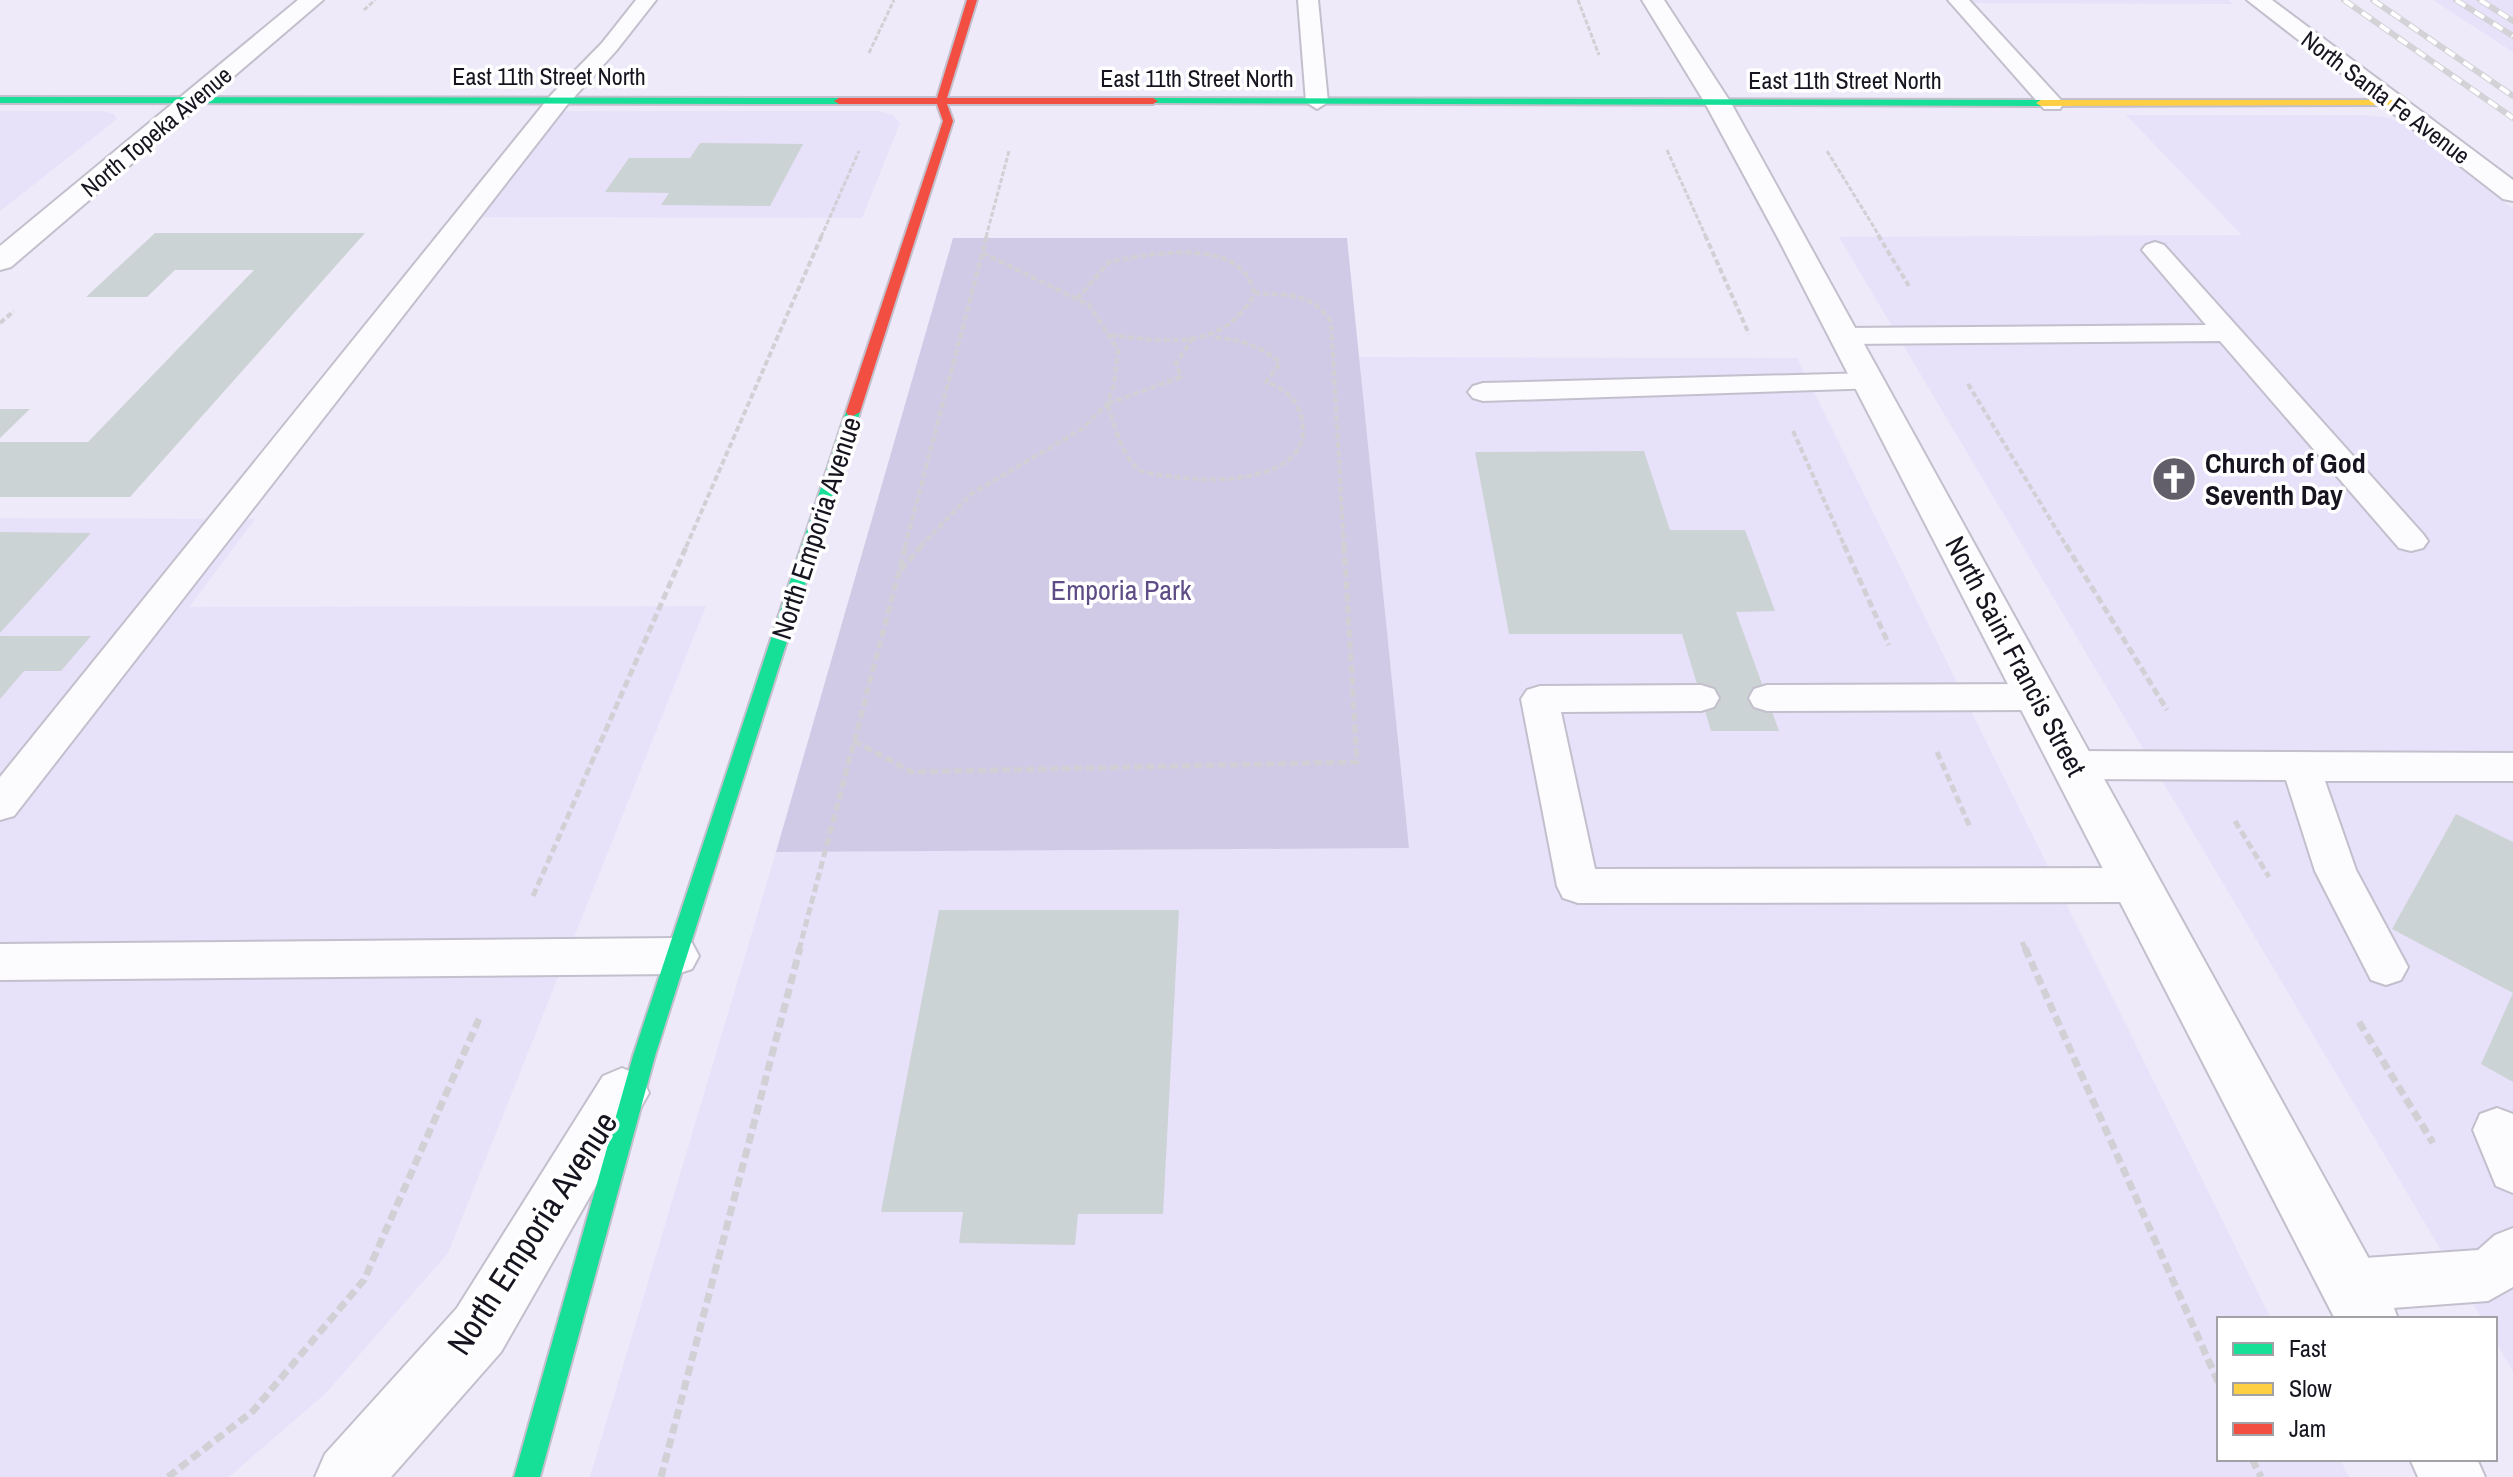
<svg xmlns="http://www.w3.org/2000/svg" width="2513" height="1477" font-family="'Archivo Narrow',sans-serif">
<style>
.built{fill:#e7e1fa}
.green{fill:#d1cae6}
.building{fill:#ccd3d4}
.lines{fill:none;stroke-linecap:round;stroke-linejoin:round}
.lane-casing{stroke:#c3bfcc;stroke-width:4}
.street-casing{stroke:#c3bfcc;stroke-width:4}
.fast-casing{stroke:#c3bfcc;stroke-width:4}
.slow-casing{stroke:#c3bfcc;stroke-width:4}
.jam-casing{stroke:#c3bfcc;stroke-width:4}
.path-far3{stroke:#d1d0d4;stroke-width:3;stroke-dasharray:5 2;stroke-linecap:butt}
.path-far2{stroke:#d1d0d4;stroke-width:4;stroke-dasharray:6 3;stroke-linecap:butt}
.path-far1{stroke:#d1d0d4;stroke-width:5;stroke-dasharray:8 4;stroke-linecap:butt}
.path{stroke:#d1d0d4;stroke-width:7;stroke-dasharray:10 5;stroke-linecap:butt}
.lane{fill:#fcfcfe;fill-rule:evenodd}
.street{fill:#fcfcfe;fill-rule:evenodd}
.fast{fill:#16e098;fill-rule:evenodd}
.slow{fill:#ffcf43;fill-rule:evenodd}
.jam{fill:#f24e42;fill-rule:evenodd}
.rail-casing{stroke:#d3d2d6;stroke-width:6}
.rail{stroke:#fff;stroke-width:4;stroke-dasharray:11;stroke-linecap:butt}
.labels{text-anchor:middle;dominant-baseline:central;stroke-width:7;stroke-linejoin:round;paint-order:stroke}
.far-street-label{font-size:24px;fill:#17141f;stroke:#fff}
.poi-label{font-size:28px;font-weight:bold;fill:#17141f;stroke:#fff;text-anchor:start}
.street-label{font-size:28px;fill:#17141f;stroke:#fff}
.park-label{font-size:28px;fill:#5d4c85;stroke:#fff}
.near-street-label{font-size:34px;fill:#17141f;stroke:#fff}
</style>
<rect width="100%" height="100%" fill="#eeeaf9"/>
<g class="built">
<polygon points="1966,0 2228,0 2233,4 1969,3"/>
<polygon points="2433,0 2513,0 2513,52"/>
<polygon points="0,111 103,111 114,114 117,119 0,211"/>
<polygon points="544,111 877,111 893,115 900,123 862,218 458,217"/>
<polygon points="2126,115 2366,115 2390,118 2406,126 2513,209 2513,1371 2495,1341 2495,1319 2482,1319 1839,237 2242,235"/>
<polygon points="1359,357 1797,358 2271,1319 2219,1319 2219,1459 2340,1459 2349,1477 590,1477 776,852 1409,848"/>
<polygon points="0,518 255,519 189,607 706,606 448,1253 326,1393 229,1477 0,1477"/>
</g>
<polygon class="green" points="953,238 1347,238 1409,848 776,852"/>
<g class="building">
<polygon points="700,143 803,144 770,206 661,205 669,193 605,192 629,158 690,158"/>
<polygon points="155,233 365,233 130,497 0,497 0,442 88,442 254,270 175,270 147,297 86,297"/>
<polygon points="0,409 30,409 0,438"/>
<polygon points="1644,451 1670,530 1745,530 1775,611 1736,612 1779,731 1711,731 1682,634 1509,634 1475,452"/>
<polygon points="0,532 91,533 0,633"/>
<polygon points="0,636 91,636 61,671 24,671 0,699"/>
<polygon points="2456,814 2513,842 2513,1082 2481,1064 2513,993 2392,929"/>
<polygon points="939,910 1179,910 1163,1214 1078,1214 1075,1245 959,1243 963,1212 881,1212"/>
</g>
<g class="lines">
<g class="lane-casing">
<g id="lane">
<polygon points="636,0 656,0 616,51 567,105 14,816 0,820 0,777 551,95 602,43"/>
<polygon points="1298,0 1318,0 1328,102 1317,109 1306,102"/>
<polygon points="1948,0 1969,0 2060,99 2063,104 2060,109 2044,109"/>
<polygon points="2155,242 2164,245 2423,534 2428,541 2423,548 2411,551 2399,548 2220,341 1845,344 1835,342 1831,336 1835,330 1845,328 2206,325 2142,250 2146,245"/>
<polygon points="1870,373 1880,376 1885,382 1880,388 1483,401 1473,398 1468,392 1473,386 1483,383"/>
<polygon points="2038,684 2051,688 2056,697 2051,706 2038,710 1767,711 1754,707 1749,698 1754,689 1767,685"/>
<polygon points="1701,685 1714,689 1719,698 1714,707 1701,711 1561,712 1595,869 2137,868 2152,873 2158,885 2152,897 2137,902 1578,903 1563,898 1557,886 1521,699 1527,690 1540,686"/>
<polygon points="2074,751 2513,753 2513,781 2325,781 2356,870 2408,967 2401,980 2386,985 2371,980 2315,871 2286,780 2074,779 2060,775 2055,765 2060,755"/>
<polygon points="677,938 692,943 699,956 692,969 677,974 0,980 0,944"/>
<polygon points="2497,1108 2513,1114 2513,1193 2496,1186 2473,1130 2480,1114"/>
<polygon points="2513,1228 2513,1287 2488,1301 2351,1311 2333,1303 2325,1285 2333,1267 2351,1259 2478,1250 2495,1235"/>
</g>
</g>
<g class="street-casing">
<g id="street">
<polygon points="298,0 323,0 11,267 0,270 0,246"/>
<polygon points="1642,0 1664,0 1731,103 2390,1297 2398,1319 2335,1319 1779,240 1705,103"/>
<polygon points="2247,0 2272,0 2513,180 2513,201 2503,199"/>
<polygon points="622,1068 641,1076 649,1093 501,1352 391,1477 315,1477 325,1454 457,1308 603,1076"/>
<polygon points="2410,1459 2477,1459 2485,1477 2418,1477"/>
</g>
</g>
<g class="fast-casing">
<g id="fast">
<polygon points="0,97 839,98 844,101 839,104 0,103"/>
<polygon points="1153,98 2041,100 2046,103 2041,106 1149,103 1148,101"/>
<polygon points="853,408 860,412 655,1056 540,1477 514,1477 633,1056 846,412"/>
</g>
</g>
<g class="slow-casing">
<polygon id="slow" points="2393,100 2398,103 2397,105 2041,106 2036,103 2041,100"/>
</g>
<g class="jam-casing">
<polygon id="jam" points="967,0 977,0 947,98 1153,98 1158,101 1153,104 947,104 953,121 860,412 853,416 848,415 846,412 943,121 937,104 839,104 834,101 839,98 937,98"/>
</g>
<g class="path-far3">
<polyline points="1578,0 1599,55"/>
<polyline points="364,10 375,0"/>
<polyline points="869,53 894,0"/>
<polyline points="1667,150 1706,237"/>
<polyline points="1827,151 1880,237"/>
<polyline points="821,237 859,151"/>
<polyline points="986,237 1009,151"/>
</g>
<g class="path-far2">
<polyline points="1705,235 1749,334"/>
<polyline points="1878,235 1909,286"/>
<path d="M 1077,299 L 1109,262 C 1144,255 1215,241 1243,271 C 1249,276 1251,286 1255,293"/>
<polyline points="0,323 14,311"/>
<path d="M 1110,335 C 1168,342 1222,352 1255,293 C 1290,296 1310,291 1331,322 L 1344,547"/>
<path d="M 1193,338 L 1176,363 L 1181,377 L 1107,404 C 1115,424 1121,457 1140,470 C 1148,475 1166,475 1176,477 C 1215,483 1314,482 1302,420 C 1298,400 1284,388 1266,382 L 1280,363 C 1260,345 1240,340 1214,337"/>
<polyline points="1968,384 2067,547"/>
<polyline points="1793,431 1845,547"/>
<polyline points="686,547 822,235"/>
<polyline points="905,547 987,235"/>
<polyline points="920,547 971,494 1082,429 1107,404 1114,385 1118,350 1089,305 983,253"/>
</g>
<g class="path-far1">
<polyline points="1844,545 1889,645"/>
<polyline points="2066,545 2167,710"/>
<polyline points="901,570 922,545"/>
<polyline points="854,741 912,772 1357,762 1344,545"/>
<polyline points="1937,752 1970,827"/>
<polyline points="2235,821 2269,877"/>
<polyline points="533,896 687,545"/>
<polyline points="2022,942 2026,950"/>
<polyline points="799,950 906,545"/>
</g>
<g class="path">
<polyline points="2025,948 2219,1384"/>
<polyline points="2359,1022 2433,1143"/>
<polyline points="2252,1459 2261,1477"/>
<polyline points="168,1477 253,1411 364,1280 479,1019"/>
<polyline points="661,1477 800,948"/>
</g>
<use href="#lane" class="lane"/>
<use href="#street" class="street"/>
<use href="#fast" class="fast"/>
<use href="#slow" class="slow"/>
<use href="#jam" class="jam"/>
<g class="rail-casing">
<g id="rail">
<polyline points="2344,0 2513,118"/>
<polyline points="2373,0 2513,96"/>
<polyline points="2456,0 2513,36"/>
<polyline points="2480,0 2513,21"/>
</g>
</g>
<use href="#rail" class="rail"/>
</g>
<defs>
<g id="church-disc" transform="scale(2.3)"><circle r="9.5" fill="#625f6b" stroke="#fff"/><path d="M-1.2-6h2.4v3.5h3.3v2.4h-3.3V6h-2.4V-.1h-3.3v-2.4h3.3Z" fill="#fff"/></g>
</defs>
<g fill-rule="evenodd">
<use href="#church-disc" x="2174" y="479"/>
</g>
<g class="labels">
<g class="far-street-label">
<text x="549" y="76">East 11th Street North</text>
<text x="1197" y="78">East 11th Street North</text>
<text x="1845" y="80">East 11th Street North</text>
<text transform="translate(2386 97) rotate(37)">North Santa Fe Avenue</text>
<text transform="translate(156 131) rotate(-40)">North Topeka Avenue</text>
</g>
<g class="poi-label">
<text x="2205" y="463">Church of God<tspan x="2205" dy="32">Seventh Day</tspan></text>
</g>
<g class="street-label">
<text transform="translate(816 528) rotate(-72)">North Emporia Avenue</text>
<text transform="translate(2016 656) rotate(62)">North Saint Francis Street</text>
</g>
<g class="park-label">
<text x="1121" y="590">Emporia Park</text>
</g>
<g class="near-street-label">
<text transform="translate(532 1233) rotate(-57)">North Emporia Avenue</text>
</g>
</g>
<rect x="2217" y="1317" width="280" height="144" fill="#ffffff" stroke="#a2a1a5" stroke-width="2"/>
<rect x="2233" y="1343" width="40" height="12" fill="#16e098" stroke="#a2a1a5" stroke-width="2"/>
<text x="2289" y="1357" font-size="24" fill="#17141f">Fast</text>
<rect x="2233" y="1383" width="40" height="12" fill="#ffcf43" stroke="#a2a1a5" stroke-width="2"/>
<text x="2289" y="1397" font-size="24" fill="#17141f">Slow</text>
<rect x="2233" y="1423" width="40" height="12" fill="#f24e42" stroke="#a2a1a5" stroke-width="2"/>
<text x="2289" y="1437" font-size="24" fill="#17141f">Jam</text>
</svg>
